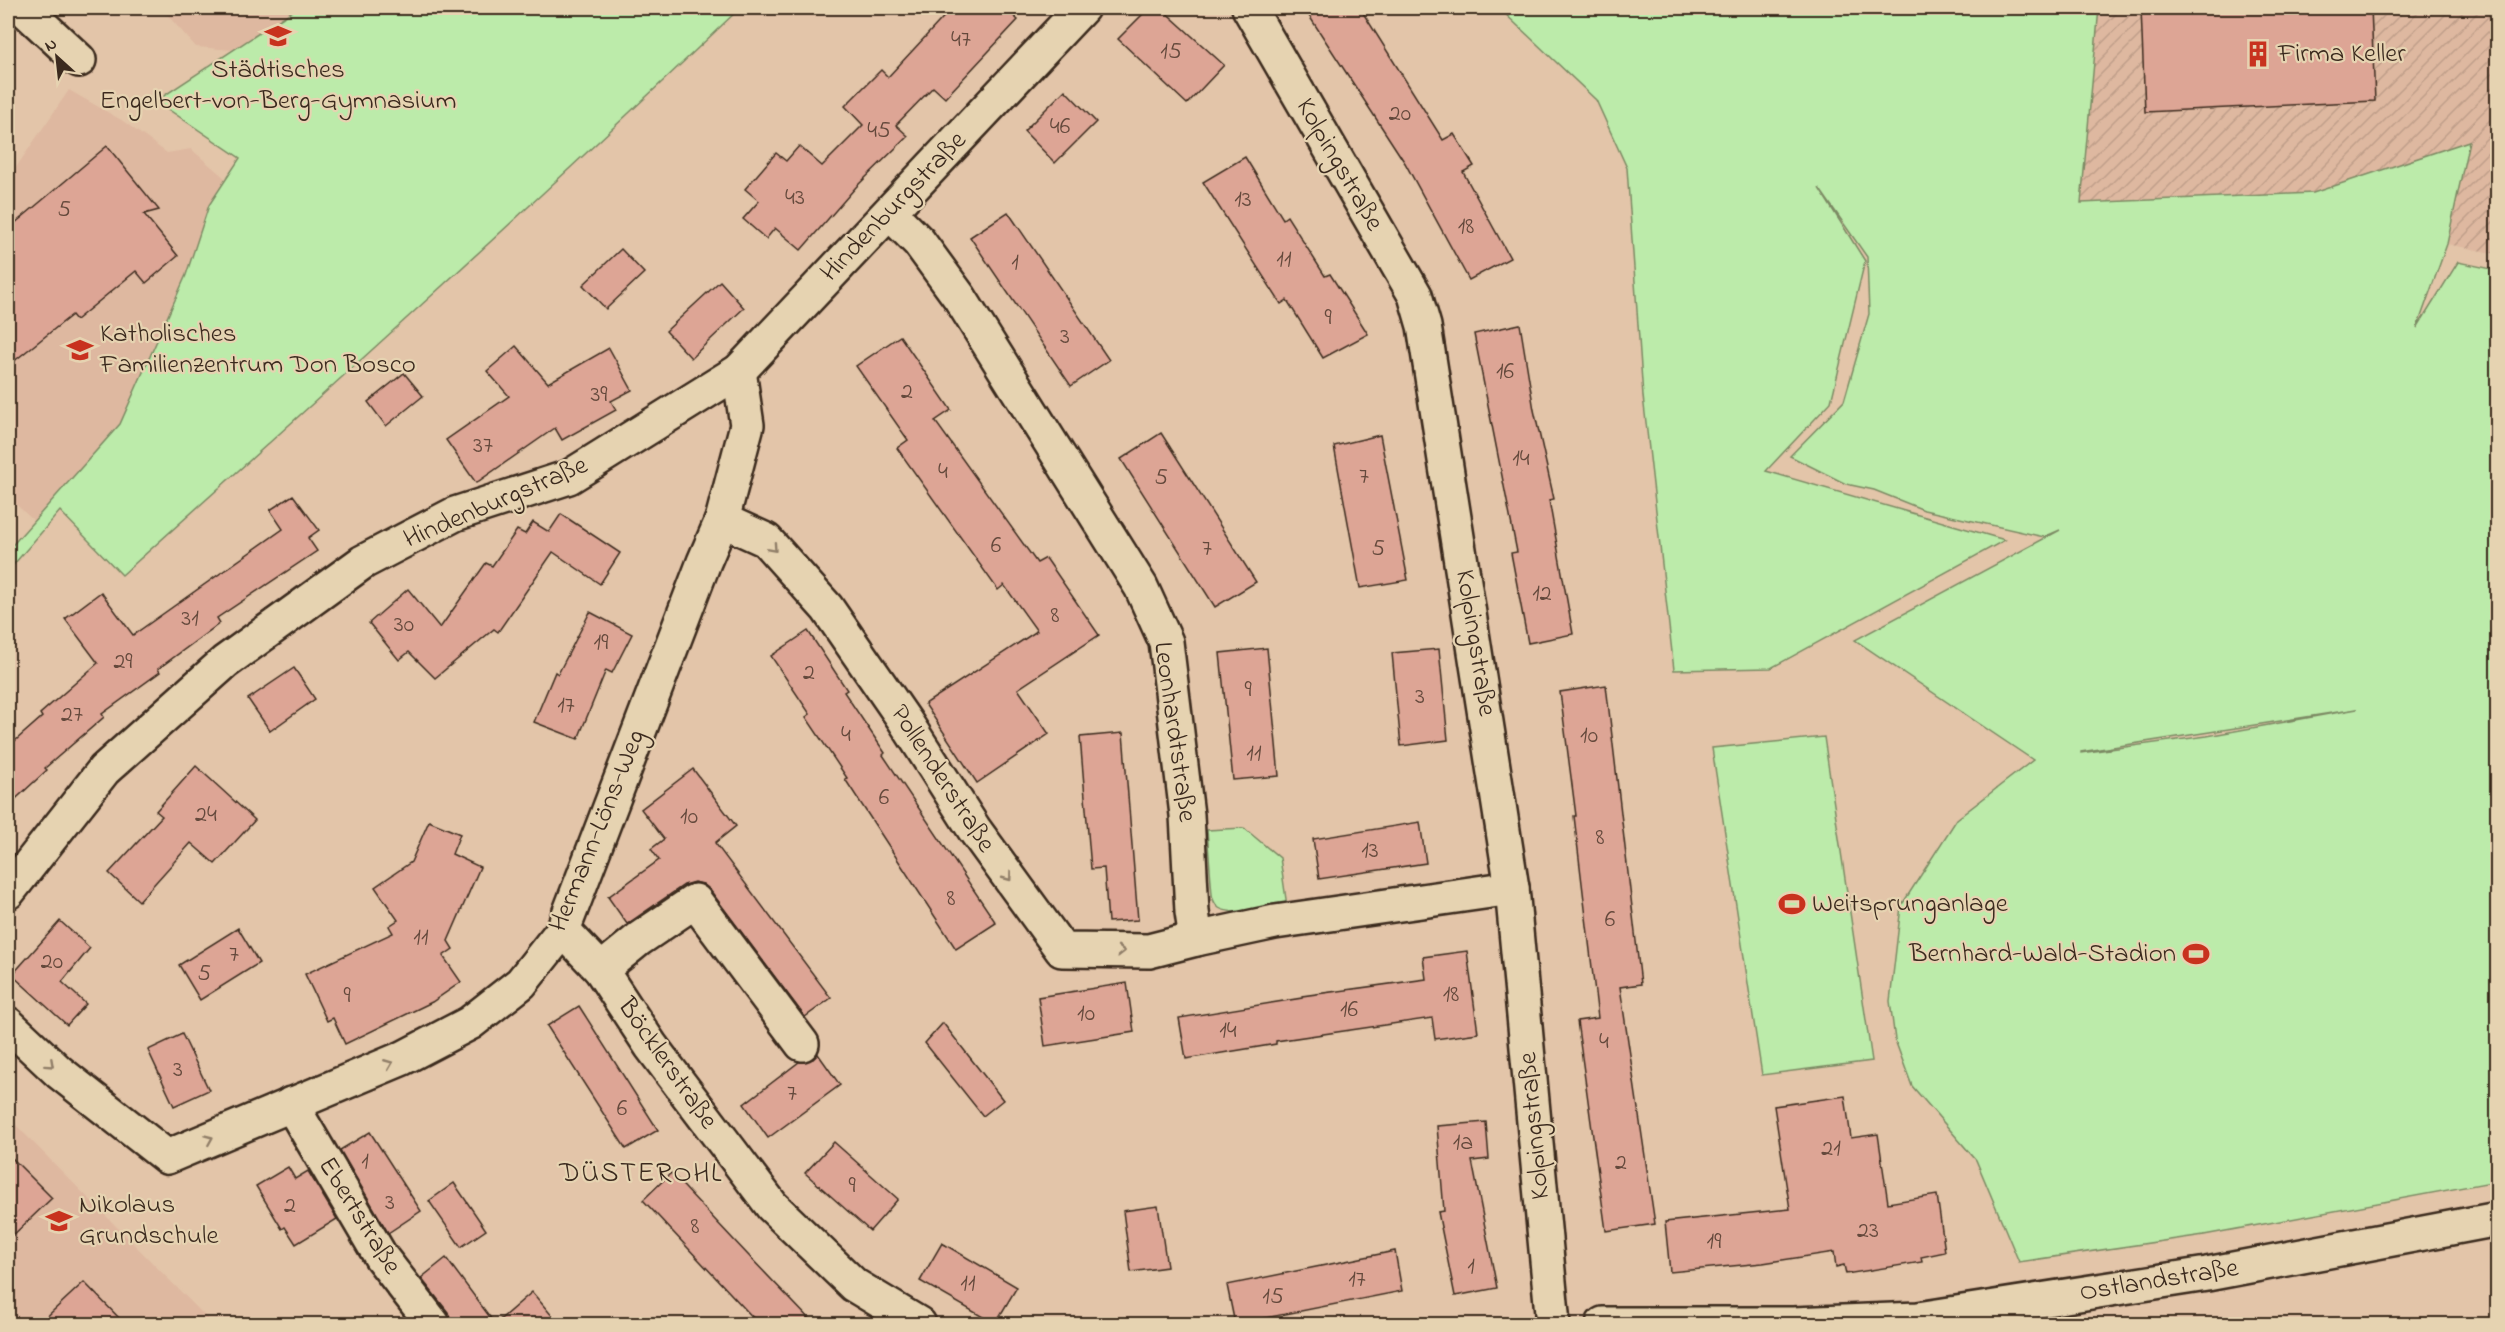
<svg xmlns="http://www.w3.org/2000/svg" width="2505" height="1332" font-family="'Indie Flower',sans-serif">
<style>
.built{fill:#deb8a0}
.industrial{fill:url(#industrial-furrows)}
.green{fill:#bcebaa;stroke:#7c8a64;stroke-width:1.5;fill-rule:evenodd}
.building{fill:#dda595;stroke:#3b2a1e;stroke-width:1.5}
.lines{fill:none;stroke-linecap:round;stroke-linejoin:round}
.minor-casing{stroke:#3b2a1e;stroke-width:38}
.minor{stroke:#e6d3b1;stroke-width:33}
.oneway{stroke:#907e68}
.labels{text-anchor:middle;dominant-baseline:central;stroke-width:4.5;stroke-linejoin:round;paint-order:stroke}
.number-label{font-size:24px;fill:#64493c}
.poi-label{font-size:27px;fill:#3b2a1e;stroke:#e6d3b1;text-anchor:start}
.street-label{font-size:27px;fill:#3b2a1e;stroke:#e6d3b1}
.neighbourhood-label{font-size:28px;letter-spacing:1.5px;fill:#3b2a1e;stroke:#e6d3b1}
</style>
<defs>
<pattern id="industrial-furrows" width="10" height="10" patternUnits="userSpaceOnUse" patternTransform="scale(1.5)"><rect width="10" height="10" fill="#deb8a0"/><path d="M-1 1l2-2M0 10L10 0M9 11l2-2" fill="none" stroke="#bf9e89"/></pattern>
</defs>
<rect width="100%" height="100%" fill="#e3c5a9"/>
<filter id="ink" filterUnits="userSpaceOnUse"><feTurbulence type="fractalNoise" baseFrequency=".0167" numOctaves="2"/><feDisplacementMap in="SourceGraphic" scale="12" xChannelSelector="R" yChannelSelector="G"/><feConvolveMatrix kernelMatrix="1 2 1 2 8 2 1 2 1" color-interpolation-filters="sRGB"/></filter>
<g filter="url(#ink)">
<g class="built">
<polygon points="161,8 441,8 282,54 196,47"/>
<polygon points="69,90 123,121 167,153 191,149 226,179 209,205 186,275 120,424 34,521 8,497 8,179"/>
<polygon points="8,1117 213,1324 8,1324"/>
</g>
<polygon class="industrial" points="2099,8 2497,8 2497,254 2447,244 2469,141 2313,193 2080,203"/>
<g class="green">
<path d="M 297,8 L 740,8 C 538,201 331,388 122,575 L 60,511 L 8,571 L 8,550 L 120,424 L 186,275 L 209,205 L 240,158 L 156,101 Z"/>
<path d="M 1499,8 L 2099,8 L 2081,203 L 2313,193 L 2469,141 L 2447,244 L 2417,328 L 2458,262 L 2497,270 L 2497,1181 L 2204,1235 L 2019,1262 L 1976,1160 L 1912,1086 L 1895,1040 L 1890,1001 L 1901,906 L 1957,819 L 2033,760 L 1855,640 L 2060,530 L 2044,537 L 1924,510 L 1874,490 L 1846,484 L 1790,456 L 1844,401 L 1869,314 L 1867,257 L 1819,188 L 1865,261 L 1831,402 L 1766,471 L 2005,540 L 1771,668 L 1674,670 L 1643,396 L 1627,168 L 1596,100 ZM 2357,709 L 2207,736 L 2081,753 L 2081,752 Z"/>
<polygon points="1824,737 1872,1061 1762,1075 1712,748"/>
<path d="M 1244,828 L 1280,858 L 1287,906 C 1272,908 1230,916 1219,908 C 1215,905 1213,900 1212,895 L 1207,830 Z"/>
</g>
<g class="building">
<polygon points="952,8 1005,8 1018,20 945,98 933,87 896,125 908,136 856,187 801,250 775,228 766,239 743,219 759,201 745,189 776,153 786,161 799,146 822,166 863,125 845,106 881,70 888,77"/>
<polygon points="1149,8 1161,8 1224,65 1187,104 1118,39"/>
<polygon points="1304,8 1360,8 1443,140 1454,134 1474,166 1463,172 1510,258 1469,280 1405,163"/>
<polygon points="2141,8 2371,8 2375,101 2145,112"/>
<polygon points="1065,90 1096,122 1055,163 1024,131"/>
<polygon points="107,146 159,210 144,214 178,256 146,283 136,271 76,320 72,315 8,366 8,229"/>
<polygon points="1245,157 1283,219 1287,216 1325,276 1330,274 1368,334 1323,358 1287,300 1281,304 1203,182"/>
<polygon points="1008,212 1109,360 1071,386 970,237"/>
<polygon points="621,249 644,273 606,309 583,285"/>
<polygon points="720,281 744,308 691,358 666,331"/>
<polygon points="1520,324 1534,410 1554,499 1549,500 1573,634 1528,643 1511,553 1517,552 1474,334"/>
<polygon points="900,336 951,410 935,421 1037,563 1046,558 1099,635 1018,689 1049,734 977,783 925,704 1037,631 1004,585 998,590 897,448 908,440 856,366"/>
<polygon points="516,346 548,383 609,348 632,390 611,401 616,410 562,440 555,428 476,483 446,440 509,396 487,371"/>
<polygon points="404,373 423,396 386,426 368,402"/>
<polygon points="1161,433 1256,582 1215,607 1121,459"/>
<polygon points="1380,435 1408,580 1360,588 1334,446"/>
<polygon points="293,495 319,530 308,538 317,551 217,618 220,623 158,669 160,672 102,714 104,717 45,768 47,770 8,806 8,747 42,717 40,714 98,663 65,619 101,592 133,635 283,529 270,510"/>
<polygon points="561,514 620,553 600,584 553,552 498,632 494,629 435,678 409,652 399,660 369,623 408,589 440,628 486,563 492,566 517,530 525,534 533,522 549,532"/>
<polygon points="590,612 632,634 612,673 606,670 578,739 534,722 555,672 558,674"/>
<polygon points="808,631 847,690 844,692 885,753 883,755 996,923 956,949 845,779 847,778 806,717 810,714 771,656"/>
<polygon points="1267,648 1279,776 1233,780 1220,653"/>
<polygon points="1439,649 1448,740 1401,746 1392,653"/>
<polygon points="294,668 315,699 270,731 248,699"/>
<polygon points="1606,685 1641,984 1620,987 1655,1224 1606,1231 1577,1021 1598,1018 1574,816 1576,816 1560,692"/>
<polygon points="1123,733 1138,920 1108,922 1104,868 1091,869 1080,737"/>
<polygon points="196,766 255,820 215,864 191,843 139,901 109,873 162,816 156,811"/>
<polygon points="693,769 736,826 715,843 831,998 805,1017 710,890 703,884 694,882 684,885 627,924 608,897 659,860 651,849 664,839 641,809"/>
<polygon points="429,821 460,834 452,854 480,867 448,941 453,949 443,956 461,982 432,1002 345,1044 333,1018 327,1021 305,974 393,933 389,926 398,920 375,887 411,862"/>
<polygon points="1420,822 1426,863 1319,879 1313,839"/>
<polygon points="60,921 90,948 62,982 86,1004 67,1025 12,975"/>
<polygon points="238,928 259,963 200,1000 179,965"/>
<polygon points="1467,951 1478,1033 1435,1039 1432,1018 1276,1041 1276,1044 1186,1059 1179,1018 1302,998 1302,996 1426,979 1423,957"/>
<polygon points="1127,983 1134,1032 1045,1046 1038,997"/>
<polygon points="579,1006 658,1130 626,1149 547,1026"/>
<polygon points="943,1023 1003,1100 983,1116 925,1043"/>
<polygon points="182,1034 209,1090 174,1106 148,1050"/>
<polygon points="818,1054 840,1085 768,1138 744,1104 799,1062 813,1059"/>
<polygon points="1845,1096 1851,1138 1878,1134 1888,1203 1937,1195 1945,1252 1921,1257 1922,1262 1846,1274 1844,1265 1836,1267 1834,1252 1763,1263 1670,1272 1665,1222 1790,1209 1774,1106"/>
<polygon points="1486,1122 1489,1159 1472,1161 1497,1288 1455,1296 1438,1212 1444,1211 1437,1126"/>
<polygon points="370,1132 421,1211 388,1233 340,1150"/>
<polygon points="834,1142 898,1199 870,1231 805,1173"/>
<polygon points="8,1154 52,1198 8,1240"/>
<polygon points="288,1167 295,1179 308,1171 337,1219 296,1244 285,1227 282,1229 256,1186"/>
<polygon points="671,1173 748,1255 814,1324 759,1324 643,1200"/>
<polygon points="454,1183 486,1230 461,1247 429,1201"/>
<polygon points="1158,1206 1167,1267 1131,1272 1123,1211"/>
<polygon points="942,1243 1017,1287 995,1324 920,1281"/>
<polygon points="1395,1251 1402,1291 1235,1324 1227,1285"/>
<polygon points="446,1258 495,1324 532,1292 559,1324 451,1324 448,1312 421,1278"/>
<polygon points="84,1282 125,1324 39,1324"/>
</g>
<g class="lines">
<g class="minor-casing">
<g id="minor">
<polyline points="23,8 79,60"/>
<polyline points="1249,8 1415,295 1424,326 1512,888 1553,1324"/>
<polyline points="890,213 919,242 960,298 1141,587 1166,642 1187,815 1192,912 1196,939 1275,922 1512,888"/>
<polyline points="722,520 766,540 827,608 905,721 974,829 1062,950 1149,951 1196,939"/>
<polyline points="8,892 104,770 225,662 363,562 455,514 569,477 739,371 1082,8"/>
<polyline points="563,930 601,970 651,1046 772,1206 854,1285 919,1324"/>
<polyline points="601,970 639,939 695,901 802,1044"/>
<polyline points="8,1024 59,1072 167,1157 403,1058 470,1023 521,983 563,930 704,562 722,520 747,425 739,371"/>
<polyline points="291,1104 381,1257 433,1324"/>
<polyline points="1603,1324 1793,1324 1918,1319 2207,1274 2498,1219"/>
</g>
</g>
<use href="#minor" class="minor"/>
</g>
<defs><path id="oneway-chevron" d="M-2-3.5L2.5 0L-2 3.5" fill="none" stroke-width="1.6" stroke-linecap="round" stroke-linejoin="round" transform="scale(1.5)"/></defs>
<g class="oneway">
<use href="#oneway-chevron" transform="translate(773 548) rotate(48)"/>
<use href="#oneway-chevron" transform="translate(1008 877) rotate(53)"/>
<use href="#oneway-chevron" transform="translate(1121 951)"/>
<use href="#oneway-chevron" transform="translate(50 1064) rotate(42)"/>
<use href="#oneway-chevron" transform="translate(389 1064) rotate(-22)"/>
<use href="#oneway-chevron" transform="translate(209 1139) rotate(-23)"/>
</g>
</g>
<defs>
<g id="school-bare" transform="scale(2.07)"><path d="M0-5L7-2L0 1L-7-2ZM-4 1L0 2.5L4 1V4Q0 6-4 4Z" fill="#c8321e" stroke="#e6d3b1" stroke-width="2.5" paint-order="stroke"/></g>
<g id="building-bare" transform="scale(2.07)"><path d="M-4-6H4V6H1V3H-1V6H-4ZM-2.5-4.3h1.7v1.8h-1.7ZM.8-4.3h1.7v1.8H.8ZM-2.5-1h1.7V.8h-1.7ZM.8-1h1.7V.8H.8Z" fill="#c8321e" stroke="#e6d3b1" stroke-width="2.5" paint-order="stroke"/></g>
<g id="stadium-bare" transform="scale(2.07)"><path d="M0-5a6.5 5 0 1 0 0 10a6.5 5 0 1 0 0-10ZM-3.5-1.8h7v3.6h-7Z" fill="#c8321e" stroke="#e6d3b1" stroke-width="2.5" paint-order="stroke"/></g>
</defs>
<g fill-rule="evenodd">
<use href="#school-bare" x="278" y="36"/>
<use href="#building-bare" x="2258" y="54"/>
<use href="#school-bare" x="80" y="350"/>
<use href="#stadium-bare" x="1792" y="904"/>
<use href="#stadium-bare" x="2196" y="954"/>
<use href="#school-bare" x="59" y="1221"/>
</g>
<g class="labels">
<g class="number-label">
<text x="961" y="40">47</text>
<text x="1171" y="52">15</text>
<text x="1400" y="114">20</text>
<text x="1060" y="127">46</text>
<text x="879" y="131">45</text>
<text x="795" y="198">43</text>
<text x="1243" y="200">13</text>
<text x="64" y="210">5</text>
<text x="1466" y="227">18</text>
<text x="1284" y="260">11</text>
<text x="1015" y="263">1</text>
<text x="1328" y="318">9</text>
<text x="1065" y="337">3</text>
<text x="1505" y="372">16</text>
<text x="907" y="392">2</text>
<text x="599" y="395">39</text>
<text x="483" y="446">37</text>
<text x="1521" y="459">14</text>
<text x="943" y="472">4</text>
<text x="1364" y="477">7</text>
<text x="1161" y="478">5</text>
<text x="996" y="546">6</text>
<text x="1207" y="549">7</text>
<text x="1378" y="549">5</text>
<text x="1542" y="594">12</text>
<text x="1055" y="616">8</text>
<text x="190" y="619">31</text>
<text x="404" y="625">30</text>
<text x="601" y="643">19</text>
<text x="123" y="662">29</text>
<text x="809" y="673">2</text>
<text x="1248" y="690">9</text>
<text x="1420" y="697">3</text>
<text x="566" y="706">17</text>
<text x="72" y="715">27</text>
<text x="846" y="735">4</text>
<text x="1589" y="736">10</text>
<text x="1254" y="754">11</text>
<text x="884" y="798">6</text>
<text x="206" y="815">24</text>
<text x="689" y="817">10</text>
<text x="1600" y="838">8</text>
<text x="1370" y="851">13</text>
<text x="951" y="899">8</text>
<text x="1610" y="920">6</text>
<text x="421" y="938">11</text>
<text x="234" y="955">7</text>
<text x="52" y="962">20</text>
<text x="204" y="974">5</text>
<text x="1451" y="995">18</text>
<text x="347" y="996">9</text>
<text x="1349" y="1010">16</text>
<text x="1086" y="1014">10</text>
<text x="1228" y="1031">14</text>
<text x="1604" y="1042">4</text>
<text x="178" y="1070">3</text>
<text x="792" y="1094">7</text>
<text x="622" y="1109">6</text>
<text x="1463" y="1143">1a</text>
<text x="1831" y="1149">21</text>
<text x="365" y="1162">1</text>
<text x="1621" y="1163">2</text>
<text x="852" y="1186">9</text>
<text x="390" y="1203">3</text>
<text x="290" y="1206">2</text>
<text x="695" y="1227">8</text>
<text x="1868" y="1231">23</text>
<text x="1714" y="1242">19</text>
<text x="1471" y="1267">1</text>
<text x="1357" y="1280">17</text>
<text x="968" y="1284">11</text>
<text x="1273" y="1297">15</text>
</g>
<g class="poi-label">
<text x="2278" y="54">Firma Keller</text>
<text x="278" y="70" text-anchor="middle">Städtisches<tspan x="278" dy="31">Engelbert-von-Berg-Gymnasium</tspan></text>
<text x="100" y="334">Katholisches<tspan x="100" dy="31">Familienzentrum Don Bosco</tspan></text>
<text x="1812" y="904">Weitsprunganlage</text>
<text x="2176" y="954" text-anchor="end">Bernhard-Wald-Stadion</text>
<text x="79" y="1205">Nikolaus<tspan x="79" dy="31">Grundschule</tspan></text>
</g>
<g class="street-label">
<text transform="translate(1339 165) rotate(60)">Kolpingstraße</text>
<text transform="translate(894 207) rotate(-46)">Hindenburgstraße</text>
<text transform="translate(496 503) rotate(-23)">Hindenburgstraße</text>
<text transform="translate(1475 643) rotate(81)">Kolpingstraße</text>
<text transform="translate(1174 732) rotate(82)">Leonhardtstraße</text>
<text transform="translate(942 779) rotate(57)">Pollenderstraße</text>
<text transform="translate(598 831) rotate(-68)">Hermann-Löns-Weg</text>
<text transform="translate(667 1064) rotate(55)">Böcklerstraße</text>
<text transform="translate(1535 1126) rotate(-95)">Kolpingstraße</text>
<text transform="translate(359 1216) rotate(58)">Ebertstraße</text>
<text transform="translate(2159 1281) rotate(-9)">Ostlandstraße</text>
</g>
<g class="neighbourhood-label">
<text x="641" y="1174">DÜSTEROHL</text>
</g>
</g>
<rect width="2505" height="1332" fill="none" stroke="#e6d3b1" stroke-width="30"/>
<rect x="15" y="15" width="2475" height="1302" fill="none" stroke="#3b2a1e" stroke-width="2" filter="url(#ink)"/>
<g transform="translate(57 57) rotate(333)" stroke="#e6d3b1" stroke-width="4.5" paint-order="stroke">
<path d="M0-4.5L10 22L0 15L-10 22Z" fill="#3b2a1e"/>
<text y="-9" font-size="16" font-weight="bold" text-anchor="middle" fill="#3b2a1e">N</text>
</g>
</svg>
